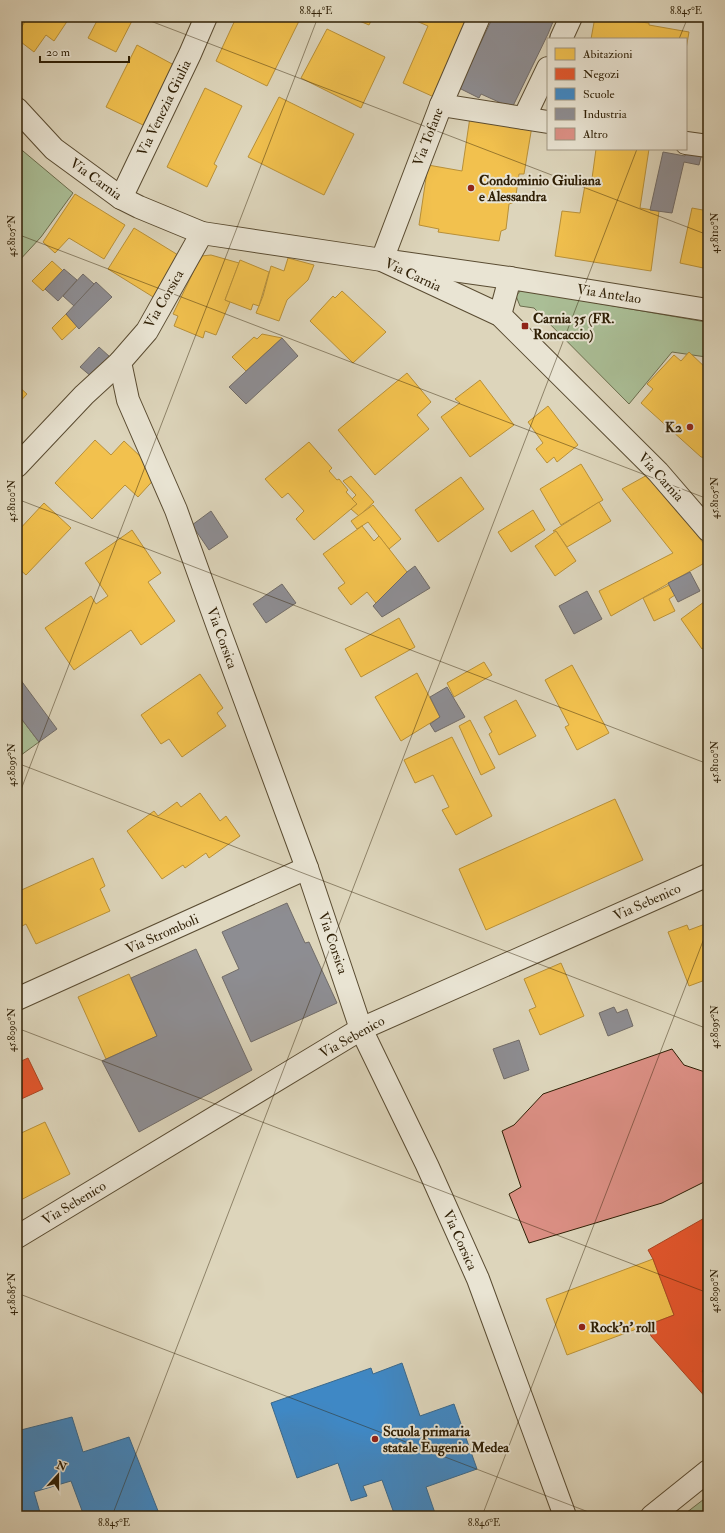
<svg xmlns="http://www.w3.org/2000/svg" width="725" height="1533" font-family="'IM FELL Double Pica',serif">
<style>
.green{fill:#aabe96;stroke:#6c6e4e}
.homes{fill:#f2c14e;stroke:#b89038}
.shops{fill:#e4572e;stroke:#ae4622}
.schools{fill:#3f88c5;stroke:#3a688b}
.industry{fill:#8d8d92;stroke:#716c68}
.building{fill:#db8f84;stroke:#2f1f05}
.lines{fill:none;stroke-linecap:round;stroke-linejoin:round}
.minor-casing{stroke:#5a4c32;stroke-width:24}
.minor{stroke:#e9e4d3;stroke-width:22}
.ticks{fill:none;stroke:#2f1f05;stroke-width:1;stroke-opacity:0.45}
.poi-dot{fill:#8f2418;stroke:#e9e4d3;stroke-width:1.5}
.labels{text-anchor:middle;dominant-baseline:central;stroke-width:4;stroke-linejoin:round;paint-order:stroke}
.street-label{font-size:14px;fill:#2f1f05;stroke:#e9e4d3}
.poi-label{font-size:14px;font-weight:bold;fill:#2f1f05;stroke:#e9e4d3;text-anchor:start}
.neatline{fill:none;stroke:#2f1f05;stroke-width:1.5}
.ticks-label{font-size:10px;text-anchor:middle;fill:#2f1f05}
</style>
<rect width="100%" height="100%" fill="#ddd5bb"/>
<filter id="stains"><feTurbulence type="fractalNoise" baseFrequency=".005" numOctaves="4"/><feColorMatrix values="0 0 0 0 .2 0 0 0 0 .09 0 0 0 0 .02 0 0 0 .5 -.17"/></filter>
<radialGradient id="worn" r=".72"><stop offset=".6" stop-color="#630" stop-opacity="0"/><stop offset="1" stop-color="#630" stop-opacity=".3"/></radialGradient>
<g class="green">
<polygon points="17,146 73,193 41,237 17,263"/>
<polygon points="521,290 706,322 706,357 672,352 629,404 534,308 520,306 516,296"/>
<polygon points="17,713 39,742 17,758"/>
<polygon points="708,1496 708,1516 682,1516"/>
</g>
<g class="homes">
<polygon points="17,17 28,17 17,34"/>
<polygon points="28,17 70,17 54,41 46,35 34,52 17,39 17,34"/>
<polygon points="99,17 134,17 116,52 88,38"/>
<polygon points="235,17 301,17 267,86 216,61 236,18"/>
<polygon points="350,17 373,17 369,25"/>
<polygon points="407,17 470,17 434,97 403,83 428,26"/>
<polygon points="595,17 649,23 649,25 689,32 686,49 686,39 591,39"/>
<polygon points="327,29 385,57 361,108 301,78"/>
<polygon points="137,45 174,65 143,125 106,107"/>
<polygon points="205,88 242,106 214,164 217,166 207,187 167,167"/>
<polygon points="279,97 354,134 324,195 248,157"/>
<polygon points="470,117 532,126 524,174 519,174 515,202 509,204 506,229 501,231 499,241 438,232 439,229 419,225 428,165 462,171"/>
<polygon points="596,149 649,149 640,208 659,211 651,271 555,256 562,211 580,213 585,185 591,186"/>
<polygon points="75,194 125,225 104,259 69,238 55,253 43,242"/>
<polygon points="692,208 708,211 708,269 680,263"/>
<polygon points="134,228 183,258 158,300 108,269"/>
<polygon points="211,255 239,263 225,300 230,302 216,335 205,331 203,338 174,326 178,316 173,314 201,256"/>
<polygon points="288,258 314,265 308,280 287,300 279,321 256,313 263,296 271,266 284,271"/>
<polygon points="240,260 269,272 259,306 253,304 251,310 225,300"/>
<polygon points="52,261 63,271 43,291 32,281"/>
<polygon points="342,291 386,332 353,363 310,321 333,296 335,298"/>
<polygon points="66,314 77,326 62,340 52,328"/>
<polygon points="262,334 282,338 246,371 232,357 254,337 257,339"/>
<polygon points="689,352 708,370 708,458 701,457 641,403 653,389 647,384 674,355 681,361"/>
<polygon points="407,373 431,402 417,415 429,429 375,475 338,430"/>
<polygon points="480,380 514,425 470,457 441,417 460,403 455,399"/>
<polygon points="17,385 27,394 17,405"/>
<polygon points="548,406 578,445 557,462 554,457 547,463 536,449 543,443 528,422"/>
<polygon points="95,440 111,455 124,441 159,474 138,497 125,485 92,519 55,483"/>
<polygon points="309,442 332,468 329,471 337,480 339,479 348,490 346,492 357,504 314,540 296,519 304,511 288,493 282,498 265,479"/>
<polygon points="581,464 603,500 561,525 540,489"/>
<polygon points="649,474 708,549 708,561 611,616 599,591 673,553 622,489"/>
<polygon points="351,476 374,502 359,516 351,509 357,504 352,499 356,495 343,481"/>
<polygon points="461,477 484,509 438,542 415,510"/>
<polygon points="599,502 611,521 567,547 556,531 553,531"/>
<polygon points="44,503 71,528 26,575 17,567 17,532"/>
<polygon points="373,505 401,539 389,549 368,522 357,529 351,521"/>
<polygon points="533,510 545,530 511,552 498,532"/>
<polygon points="362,526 374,541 379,536 407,572 376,603 367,592 351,605 338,588 345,583 323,554"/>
<polygon points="132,530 161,573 148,582 175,621 141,645 131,630 74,670 45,628 91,596 96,604 108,596 85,563"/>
<polygon points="556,531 576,561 555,576 535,546"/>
<polygon points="669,585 675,595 669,599 675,611 654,621 643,598"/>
<polygon points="708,599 708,651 705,647 702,649 681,619"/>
<polygon points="399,618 415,647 361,677 345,649"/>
<polygon points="484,662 492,675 454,697 447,683"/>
<polygon points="572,665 609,733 577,750 565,727 569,725 545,680"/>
<polygon points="417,673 440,717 401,741 375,697"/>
<polygon points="200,674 223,708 217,713 226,726 182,757 169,739 161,744 141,715"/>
<polygon points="516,700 536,736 499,755 489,734 492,732 484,717"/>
<polygon points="470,720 495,768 481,775 459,726"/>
<polygon points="452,737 492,816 456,835 442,810 449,807 433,775 415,783 404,760"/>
<polygon points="200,793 220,821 226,816 240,836 209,858 206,853 185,868 183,865 162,879 127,831 154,811 158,816 177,802 181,807"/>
<polygon points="615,799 643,860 486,930 459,869"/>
<polygon points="93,858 105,886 100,889 110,911 36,944 26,924 22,926 17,915 17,892"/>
<polygon points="708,923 708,979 689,986 668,932 687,925 689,930"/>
<polygon points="561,963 584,1016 540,1035 529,1010 536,1007 524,979"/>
<polygon points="129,974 157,1036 106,1059 78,997"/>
<polygon points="45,1122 70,1174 17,1202 17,1135"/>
<polygon points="653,1259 674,1315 567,1355 546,1299"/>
<polygon points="708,1365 708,1379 702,1371"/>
</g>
<g class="shops">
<polygon points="28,1058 43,1089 17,1101 17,1063"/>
<polygon points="708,1216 708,1365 702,1371 708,1379 708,1400 651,1336 648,1325 674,1315 653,1259 648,1250"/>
</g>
<g class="schools">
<polygon points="402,1363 420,1416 454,1404 477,1469 426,1487 436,1516 395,1516 382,1480 363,1486 367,1496 351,1501 338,1463 297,1478 271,1403 371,1368 373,1374"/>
<polygon points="72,1417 83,1452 129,1437 160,1516 84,1516 71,1481 34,1492 41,1516 17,1516 17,1431"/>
</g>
<g class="industry">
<polygon points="493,17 555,17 548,34 512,108 481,94 479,98 459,88"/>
<polygon points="686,149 702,153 699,165 684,162 672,213 650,210 663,152 685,156"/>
<polygon points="64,269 77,280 58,301 45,289"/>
<polygon points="83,274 94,284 74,306 63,296"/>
<polygon points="96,282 112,297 79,329 66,314"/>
<polygon points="282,338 298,356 246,404 229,387"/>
<polygon points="99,347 110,357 92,377 80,367"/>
<polygon points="211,511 228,537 209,550 192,525"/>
<polygon points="415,566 430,588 382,617 373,606 407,572"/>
<polygon points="690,572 700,591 678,602 668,583"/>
<polygon points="282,584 296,603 266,623 253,604"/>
<polygon points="587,591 602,619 574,634 559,606"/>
<polygon points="17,675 57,729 39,742 17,713"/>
<polygon points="447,687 465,717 435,732 430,724 440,717 430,697"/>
<polygon points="287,903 305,943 309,942 337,1003 251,1042 222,977 239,969 222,932"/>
<polygon points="196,949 252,1070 139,1132 102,1061 157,1036 131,978"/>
<polygon points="614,1007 617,1013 627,1009 633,1026 608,1036 599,1013"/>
<polygon points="519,1040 529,1070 504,1079 493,1049"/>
</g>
<polygon class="building" points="672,1049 684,1065 708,1073 708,1180 662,1203 529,1243 509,1194 521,1187 502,1131 514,1125 543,1094"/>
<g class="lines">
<g class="minor-casing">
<g id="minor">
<polyline points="479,17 441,105 382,260 510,278"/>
<polyline points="561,39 571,17"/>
<polyline points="441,105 548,122"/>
<polyline points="17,109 54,149 121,198 139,207 202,233 382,260 500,315 658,472 708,530"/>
<polyline points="524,118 548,68"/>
<polyline points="686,143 708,146"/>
<polyline points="121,198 190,54 206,17"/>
<polyline points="202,233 147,331 120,362 128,400 176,510 218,627 307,868 361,1029 427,1165 478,1279 565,1516"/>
<polyline points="500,315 510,278 708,310"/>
<polyline points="17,466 84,395 120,362"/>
<polyline points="17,999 307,868"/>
<polyline points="17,1237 361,1029 708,875"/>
<polyline points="652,1516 708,1471"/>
</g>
</g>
<use href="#minor" class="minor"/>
</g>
<path class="ticks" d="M 140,17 L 708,235M 679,39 L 688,17M 17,234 L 708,499M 17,499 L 708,764M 17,763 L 708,1029M 17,800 L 318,17M 17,1028 L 708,1293M 17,1293 L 599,1516M 112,1516 L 637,149M 482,1516 L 708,928"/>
<g class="poi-dot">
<circle cx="471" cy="188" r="4"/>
<rect x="521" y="322" width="8" height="8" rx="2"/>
<circle cx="690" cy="427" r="4"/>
<circle cx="582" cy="1327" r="4"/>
<circle cx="375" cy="1439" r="4"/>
</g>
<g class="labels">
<g class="street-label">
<text transform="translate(164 108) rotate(-64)">Via Venezia Giulia</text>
<text transform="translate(428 137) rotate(-69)">Via Tofane</text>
<text transform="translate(96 179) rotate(36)">Via Carnia</text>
<text transform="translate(413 275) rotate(25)">Via Carnia</text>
<text transform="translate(609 294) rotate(9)">Via Antelao</text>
<text transform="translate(164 299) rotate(-60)">Via Corsica</text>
<text transform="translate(661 477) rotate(48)">Via Carnia</text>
<text transform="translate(222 638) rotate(70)">Via Corsica</text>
<text transform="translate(647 902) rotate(-24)">Via Sebenico</text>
<text transform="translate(162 934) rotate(-24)">Via Stromboli</text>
<text transform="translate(333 943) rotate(71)">Via Corsica</text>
<text transform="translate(352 1037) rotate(-29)">Via Sebenico</text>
<text transform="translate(74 1203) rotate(-31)">Via Sebenico</text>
<text transform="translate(460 1240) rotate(66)">Via Corsica</text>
</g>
<g class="poi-label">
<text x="479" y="180">Condominio Giuliana<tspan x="479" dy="16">e Alessandra</tspan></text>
<text x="533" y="318">Carnia 35 (FR.<tspan x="533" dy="16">Roncaccio)</tspan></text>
<text x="682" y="427" text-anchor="end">K2</text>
<text x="590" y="1327">Rock'n' roll</text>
<text x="383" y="1431">Scuola primaria<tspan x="383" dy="16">statale Eugenio Medea</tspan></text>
</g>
</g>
<rect width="725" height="1533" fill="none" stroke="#ddd5bb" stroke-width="44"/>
<rect x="547" y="38" width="140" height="112" fill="#e9e4d3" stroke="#9f9581"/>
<rect x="555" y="48" width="20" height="12" fill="#f2c14e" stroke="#9f9581"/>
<text x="583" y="58" font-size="12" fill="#2f1f05">Abitazioni</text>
<rect x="555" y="68" width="20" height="12" fill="#e4572e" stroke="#9f9581"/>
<text x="583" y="78" font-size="12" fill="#2f1f05">Negozi</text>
<rect x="555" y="88" width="20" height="12" fill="#3f88c5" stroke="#9f9581"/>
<text x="583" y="98" font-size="12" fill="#2f1f05">Scuole</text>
<rect x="555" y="108" width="20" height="12" fill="#8d8d92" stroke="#9f9581"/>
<text x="583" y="118" font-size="12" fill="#2f1f05">Industria</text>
<rect x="555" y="128" width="20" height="12" fill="#db8f84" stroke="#9f9581"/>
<text x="583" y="138" font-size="12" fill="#2f1f05">Altro</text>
<g transform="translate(58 1475) rotate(21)" stroke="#e9e4d3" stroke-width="3" paint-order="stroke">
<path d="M0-3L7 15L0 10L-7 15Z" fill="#2f1f05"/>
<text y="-6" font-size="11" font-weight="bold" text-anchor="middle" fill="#2f1f05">N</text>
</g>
<path d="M40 56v6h89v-6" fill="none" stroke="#2f1f05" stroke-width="2"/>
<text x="46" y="56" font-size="12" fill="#2f1f05" stroke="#e9e4d3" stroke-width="3" paint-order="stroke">20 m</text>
<rect x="22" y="22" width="681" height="1489" class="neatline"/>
<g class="ticks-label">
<text x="316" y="14">8.844°E</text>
<text x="686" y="14">8.845°E</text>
<text transform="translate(714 233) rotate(-90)" y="4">45.8110°N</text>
<text transform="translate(11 236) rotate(-90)" y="4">45.8105°N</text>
<text transform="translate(714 498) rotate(-90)" y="4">45.8105°N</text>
<text transform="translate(11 501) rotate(-90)" y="4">45.8100°N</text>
<text transform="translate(714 762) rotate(-90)" y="4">45.8100°N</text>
<text transform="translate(11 765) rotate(-90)" y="4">45.8095°N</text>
<text transform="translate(714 1027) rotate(-90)" y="4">45.8095°N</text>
<text transform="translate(11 1030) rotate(-90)" y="4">45.8090°N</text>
<text transform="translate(714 1291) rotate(-90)" y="4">45.8090°N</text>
<text transform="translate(11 1294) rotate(-90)" y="4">45.8085°N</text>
<text x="114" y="1526">8.845°E</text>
<text x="484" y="1526">8.846°E</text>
</g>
<rect width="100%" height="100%" filter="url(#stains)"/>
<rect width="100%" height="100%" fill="url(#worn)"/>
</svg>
